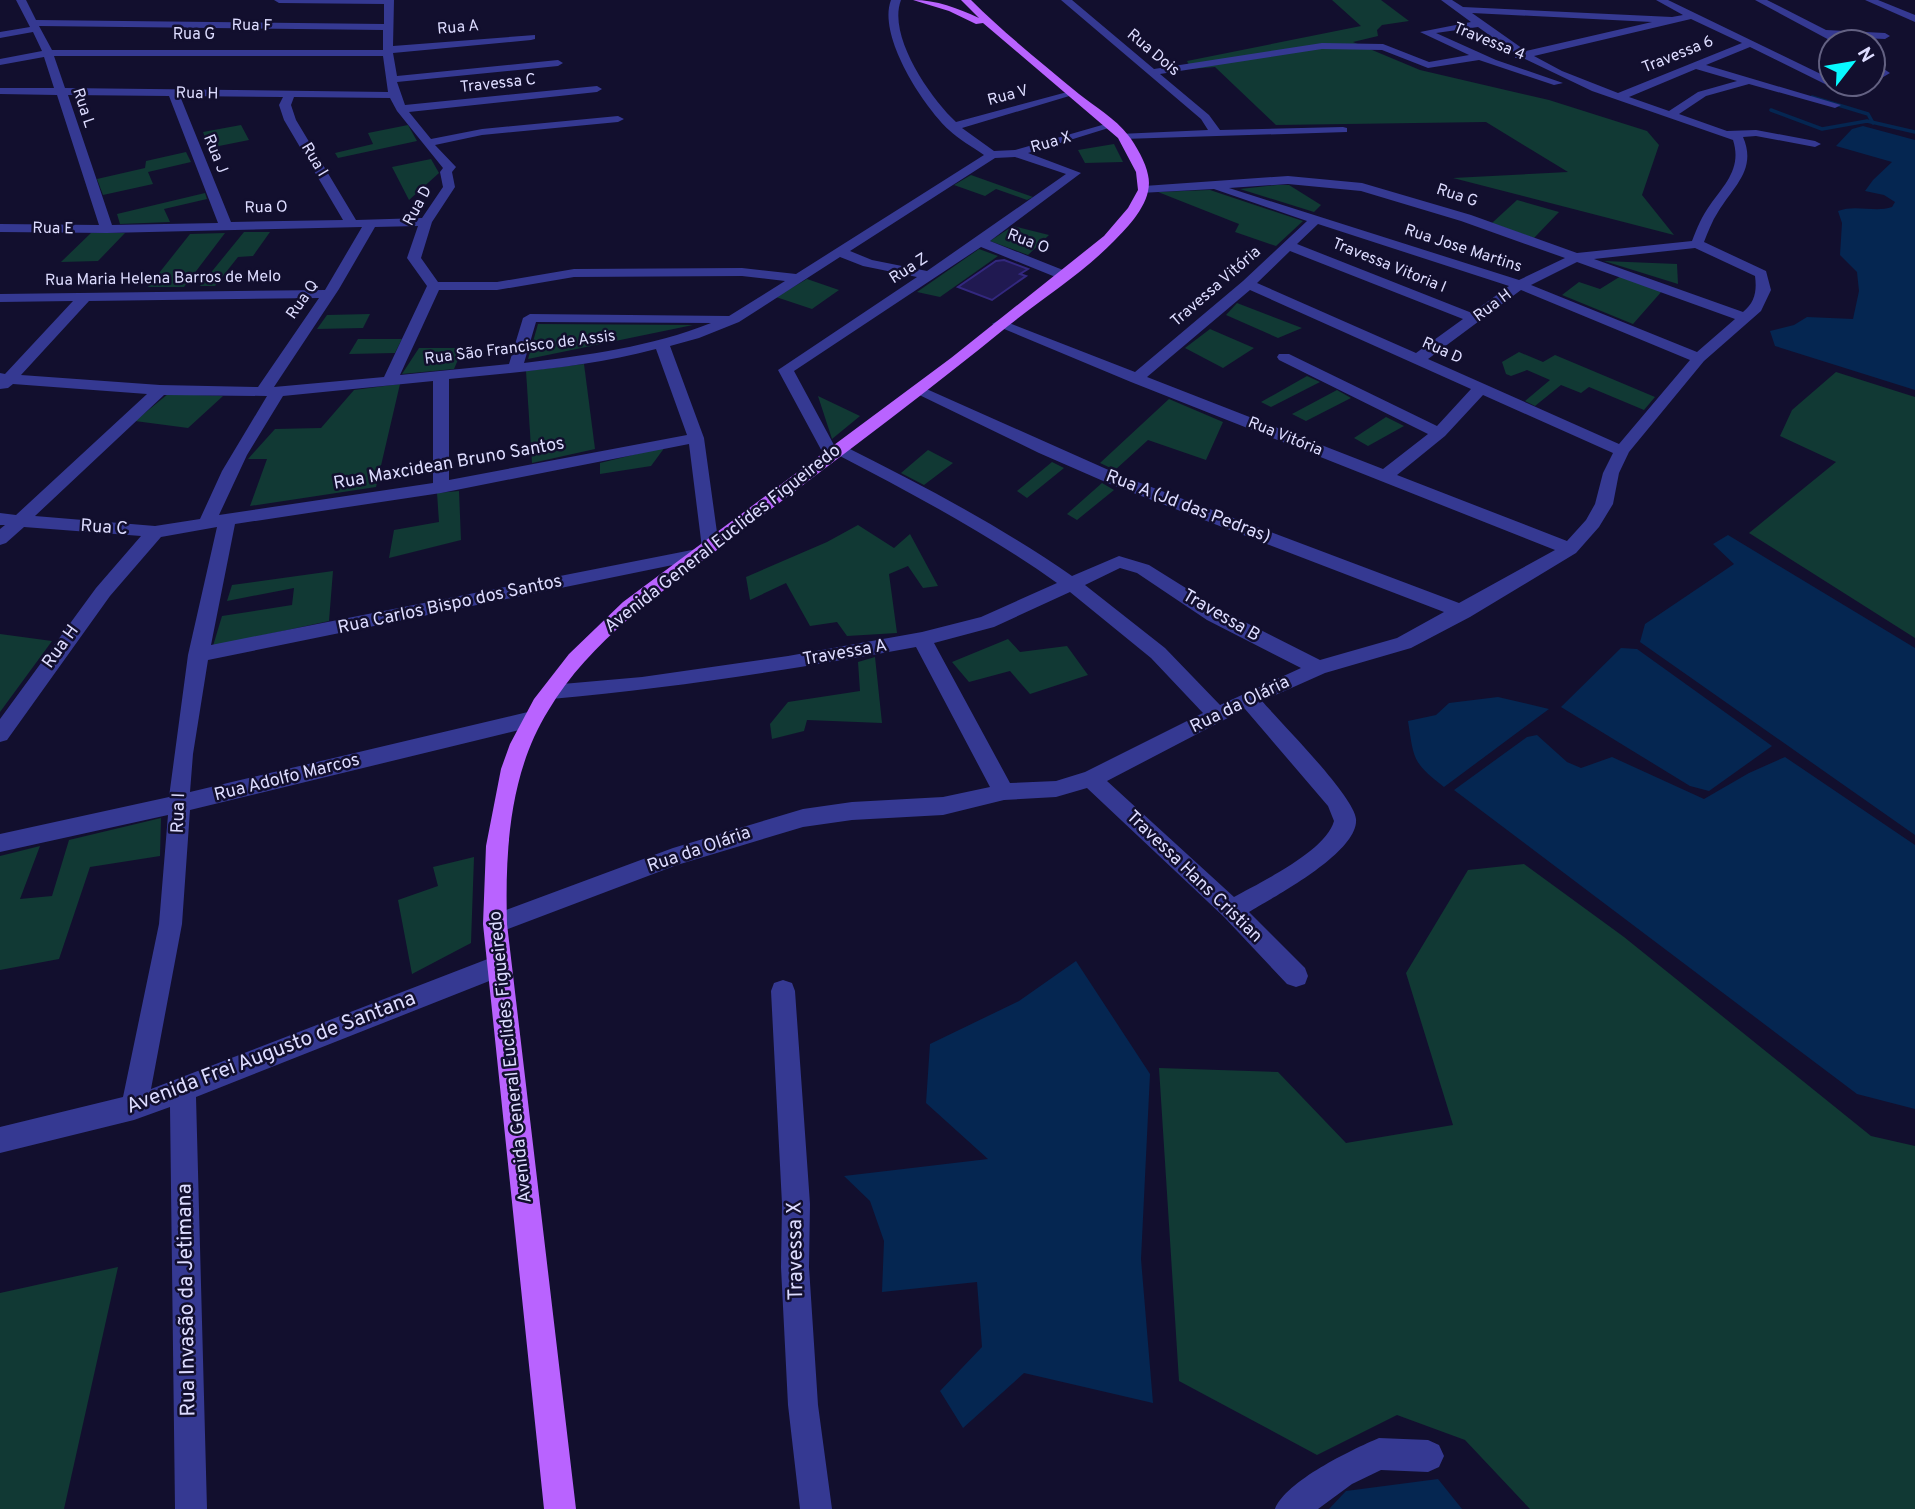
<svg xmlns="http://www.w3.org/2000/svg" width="1915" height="1509" font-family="Overpass,sans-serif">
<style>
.green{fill:#113934}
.water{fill:#052651}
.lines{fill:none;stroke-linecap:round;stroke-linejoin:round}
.stream{stroke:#052651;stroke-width:3.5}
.building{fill:#201951;stroke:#33287f;stroke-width:2}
.minor{fill:#353992;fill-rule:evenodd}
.major{fill:#b963ff;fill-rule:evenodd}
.labels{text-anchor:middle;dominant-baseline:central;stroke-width:5;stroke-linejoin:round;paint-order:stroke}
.far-street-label{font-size:16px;fill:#dddcff;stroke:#120f2e}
.street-label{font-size:18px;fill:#dddcff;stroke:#120f2e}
.near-street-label{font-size:21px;fill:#dddcff;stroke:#120f2e}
</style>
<rect width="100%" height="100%" fill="#120f2e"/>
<g class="green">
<polygon points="1332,0 1381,0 1409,21 1382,25 1377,30 1378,36 1353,42 1420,70 1549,100 1647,131 1659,145 1642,195 1674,235 1453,178 1568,172 1486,122 1276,125 1215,67 1191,69 1187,61 1361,26"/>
<polygon points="241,125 249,140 209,148 203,132"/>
<polygon points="408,125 417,141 338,158 335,153 373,144 368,133"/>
<polygon points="1114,144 1123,162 1085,163 1078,150"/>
<polygon points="186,152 191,162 148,172 153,184 103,195 97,179 145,168 146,161"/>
<polygon points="431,159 439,173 409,200 392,167"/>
<polygon points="971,175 1033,197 1027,200 996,189 985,196 954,185"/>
<polygon points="1277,185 1289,185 1321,205 1314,212 1240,189"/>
<polygon points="1209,190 1210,190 1303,221 1276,246 1235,232 1239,224 1158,192"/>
<polygon points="205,193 207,199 164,209 170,222 120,224 117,214"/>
<polygon points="1517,200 1559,212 1534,238 1492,223"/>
<polygon points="1013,226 1049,235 1028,255 990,241"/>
<polygon points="244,232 270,232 253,256 238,257 215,286 200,286"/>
<polygon points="91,233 125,233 98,261 61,262"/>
<polygon points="225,233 184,287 148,287 190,234"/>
<polygon points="979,249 998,256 940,297 917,292"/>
<polygon points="1604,261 1677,264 1678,284"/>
<polygon points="1621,276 1662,291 1633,324 1562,295 1579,282 1600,289"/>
<polygon points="807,279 839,290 812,309 776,297"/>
<polygon points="1237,303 1302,328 1278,338 1226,315"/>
<polygon points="370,314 363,328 317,329 327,315"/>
<polygon points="538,324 693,325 528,359"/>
<polygon points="1210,329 1254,348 1223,368 1185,348"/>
<polygon points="358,339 402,339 395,353 349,354"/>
<polygon points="419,348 463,348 454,369 402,374"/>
<polygon points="1519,352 1543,362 1555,355 1655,397 1644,410 1589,387 1581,393 1561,385 1535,406 1525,401 1550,380 1527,370 1511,376 1506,374 1502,362"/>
<polygon points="584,364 595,449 532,463 526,371"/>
<polygon points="1836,372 1915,397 1915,638 1749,533 1836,462 1780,436 1792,410"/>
<polygon points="1307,376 1320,382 1271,407 1261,402"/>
<polygon points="400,384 376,487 250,506 267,459 248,459 275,429 321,428 354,390"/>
<polygon points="1337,390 1351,398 1306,421 1292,414"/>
<polygon points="168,394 223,396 188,428 135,421"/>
<polygon points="818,396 860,416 832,439"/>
<polygon points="1169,399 1223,422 1206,460 1148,440 1115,470 1100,463"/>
<polygon points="1386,417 1404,426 1368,446 1354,438"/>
<polygon points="665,447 651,466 600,474 600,463"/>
<polygon points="928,450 953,463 924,485 901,473"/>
<polygon points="1052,462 1064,468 1027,498 1017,491"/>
<polygon points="1102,483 1114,490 1077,520 1067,514"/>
<polygon points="459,491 461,540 389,558 394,530 439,522 437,493"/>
<polygon points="858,525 894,548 910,534 938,586 923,588 908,566 889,574 897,633 847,636 837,622 810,626 786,583 750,600 746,577 827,542"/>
<polygon points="333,571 329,621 213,646 222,616 292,605 294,588 227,601 232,585"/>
<polygon points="0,634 52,641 0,712"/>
<polygon points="1008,639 1020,652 1067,646 1088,675 1030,694 1010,671 969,682 952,662"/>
<polygon points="875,657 882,723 807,720 804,731 772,739 770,724 788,702 860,691 858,662"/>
<polygon points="161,818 160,856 90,867 59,959 0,970 0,856 40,846 20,899 52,896 69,840"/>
<polygon points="474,857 471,943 412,974 398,900 438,886 433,867"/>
<polygon points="1524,864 1624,937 1871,1136 1915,1146 1915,1509 1530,1509 1465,1440 1397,1415 1317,1455 1179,1381 1159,1068 1278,1072 1346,1143 1453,1125 1406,973 1468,870"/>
<polygon points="118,1267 64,1509 0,1509 0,1293"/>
</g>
<g class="water">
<path d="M 1863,126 L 1915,140 L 1915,390 L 1775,346 L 1770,331 L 1794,325 L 1807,317 L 1853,319 L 1859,291 L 1857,272 L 1840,255 L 1842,223 L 1838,211 C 1856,204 1875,213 1892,207 L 1895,202 L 1884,195 L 1865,191 L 1873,180 L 1892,162 L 1836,146 L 1852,129 Z"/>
<polygon points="1728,535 1915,648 1915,835 1640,642 1645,624 1734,564 1713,544"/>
<polygon points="1621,648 1637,649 1772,746 1709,791 1690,786 1561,707"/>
<path d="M 1498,697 L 1549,709 L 1444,787 C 1413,763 1414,760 1408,721 L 1436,715 L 1449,703 Z"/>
<polygon points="1537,735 1567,762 1581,768 1612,757 1704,799 1749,773 1785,757 1915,845 1915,1109 1857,1094 1454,790 1527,737"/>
<polygon points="1076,961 1150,1074 1141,1259 1153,1403 1024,1373 963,1428 940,1391 982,1347 977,1282 882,1292 884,1241 870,1201 844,1176 988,1159 926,1103 930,1044 1019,1001"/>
<polygon points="1438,1479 1462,1509 1329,1509 1346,1491"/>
</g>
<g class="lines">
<g class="stream">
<polyline points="1812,97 1868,114 1873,123"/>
<polyline points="1771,110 1822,129 1867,121 1915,132"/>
</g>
</g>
<polygon class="building" points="1004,260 1028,269 1020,274 1026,276 992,300 958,287 996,261"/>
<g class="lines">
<g class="minor">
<path d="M 16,0 L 26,0 L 36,20 L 384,24 L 384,4 L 279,3 L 274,0 L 394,0 L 393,46 L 535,35 L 535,39 L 531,40 L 393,53 L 397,76 L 558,60 L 563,63 L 558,66 L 397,82 L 405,105 L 597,86 L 602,89 L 597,92 L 409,112 L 431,139 L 482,129 L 618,116 L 624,119 L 618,122 L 482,135 L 435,145 L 456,167 L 452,172 L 455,187 L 432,222 L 421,258 L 438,282 L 497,282 L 574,269 L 742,268 L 796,274 L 984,155 C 973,147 958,139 949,130 C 924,107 877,36 891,0 L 901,0 C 887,36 931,99 956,122 L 1071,91 L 1076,94 L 962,128 L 994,151 L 1015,150 L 1109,123 L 1115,126 L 1028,153 L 1081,173 L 990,241 L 1068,272 L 1068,278 L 1058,278 L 981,247 L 794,371 L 834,445 L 844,446 C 922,485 1000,526 1072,576 L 1119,556 L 1149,565 L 1221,610 L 1320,660 L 1397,638 L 1444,612 L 1110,484 L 1039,453 L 909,390 L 917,385 L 922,387 L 1122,476 L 1459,603 L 1555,550 L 1131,382 L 992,324 L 999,320 L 1004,321 L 1135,372 L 1243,281 L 1307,221 L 1214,189 L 1140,193 L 1140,187 L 1144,186 L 1288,176 L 1362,183 L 1471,215 L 1577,253 L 1692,241 C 1697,228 1702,216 1710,205 C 1725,184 1742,168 1733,140 L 1592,91 L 1523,58 L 1515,58 L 1516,54 L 1478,27 L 1436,33 L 1496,60 L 1563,83 L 1554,85 L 1479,60 L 1428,68 L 1382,50 L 1322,49 L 1160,74 L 1209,115 L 1220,130 L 1343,127 L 1347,128 L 1347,132 L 1123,139 L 1117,136 L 1119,134 L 1208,130 L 1201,119 L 1061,0 L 1072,0 L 1154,69 L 1322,43 L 1383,44 L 1429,62 L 1469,55 L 1420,32 L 1471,22 L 1441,0 L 1452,0 L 1463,7 L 1672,17 L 1683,15 L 1656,0 L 1668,0 L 1831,79 L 1831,84 L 1869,84 L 1852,92 L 1829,86 L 1750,47 L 1706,65 L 1841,105 L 1835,108 L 1749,84 L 1706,96 L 1679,114 L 1727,131 L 1756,130 L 1815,141 L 1821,144 L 1815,147 L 1756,136 L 1743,137 C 1757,169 1734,186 1718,212 C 1712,221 1708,232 1704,242 L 1766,271 L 1771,290 L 1761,311 L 1704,361 L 1629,452 L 1619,473 L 1613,504 L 1599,527 L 1576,553 L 1470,617 L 1411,648 L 1325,673 L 1262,701 C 1280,722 1354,796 1356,819 C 1359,852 1274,897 1249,912 L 1305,968 L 1308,976 L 1305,984 L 1296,987 L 1287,984 L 1224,917 L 1087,788 L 1056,797 L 1004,800 L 943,815 L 852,820 L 803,827 L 677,865 L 495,934 L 487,931 L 483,924 L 487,917 L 673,848 L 803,809 L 852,802 L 943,797 L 990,787 L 916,647 C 795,669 674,688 551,699 L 544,697 L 541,692 L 544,687 L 551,685 L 642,677 L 788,656 L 922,632 L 981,617 L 1057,583 C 988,534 913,494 838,455 L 831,459 L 825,457 L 778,370 L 917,277 L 863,266 L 840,257 L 739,322 L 699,338 L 670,346 L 704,438 L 719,547 L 716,551 L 709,553 L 707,558 L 208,660 L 193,754 L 190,792 L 532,711 L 539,714 L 542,719 L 539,724 L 532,727 L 190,810 L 182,924 L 151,1089 L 498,955 L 507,958 L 510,966 L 507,974 L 196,1097 L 207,1509 L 175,1509 L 170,1107 L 134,1120 L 0,1153 L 0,1127 L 123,1097 L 159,924 L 168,815 L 0,852 L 0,834 L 169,797 L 188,655 L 217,527 L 161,537 L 110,596 L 7,740 L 0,742 L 0,719 L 96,588 L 141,536 L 24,527 L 6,543 L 0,545 L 0,529 L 5,525 L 0,525 L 0,513 L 16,515 L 147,394 L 13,384 L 8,388 L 0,389 L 0,373 L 5,374 L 73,301 L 0,302 L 0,294 L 325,290 L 362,227 L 107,233 L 0,232 L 0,224 L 99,225 L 57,95 L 0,94 L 0,88 L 54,88 L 44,57 L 0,65 L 0,59 L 42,51 L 33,32 L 0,38 L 0,32 L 30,27 ZM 1472,13 L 1652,22 L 1526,51 ZM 1691,19 L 1742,43 L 1618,93 L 1562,71 L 1534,56 ZM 39,26 L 383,30 L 383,50 L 52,50 ZM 54,56 L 383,56 L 388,92 L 65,88 ZM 1696,69 L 1737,81 L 1698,92 L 1669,111 L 1629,97 ZM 68,95 L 169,96 L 218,223 L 112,225 ZM 180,96 L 283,97 L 279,105 L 284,120 L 343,220 L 231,222 ZM 294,97 L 390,98 L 397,111 L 443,168 L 440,172 L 443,187 L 422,218 L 356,220 L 296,120 L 291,105 ZM 1015,157 L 1066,174 L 927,271 L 872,260 L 850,251 L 995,158 ZM 1288,184 L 1361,191 L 1461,221 L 1565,258 L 1519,280 L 1229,188 ZM 1318,224 L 1509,286 L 1472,313 L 1297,244 ZM 418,226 L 407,258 L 427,286 L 384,377 L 274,387 L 339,289 L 375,227 ZM 1695,248 L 1755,276 C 1757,291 1755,302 1743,312 L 1594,259 ZM 1290,251 L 1463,319 L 1416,353 L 1257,283 ZM 1577,262 L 1735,319 L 1697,352 L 1531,285 ZM 742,276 L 785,281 L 729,316 L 530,314 L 523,318 L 509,364 L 400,375 L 439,290 L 497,290 L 574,277 ZM 1250,290 L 1471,389 L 1437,426 L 1289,354 L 1279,354 L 1277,357 L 1279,360 L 1428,434 L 1383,469 L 1147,377 ZM 1521,290 L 1690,360 L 1619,444 L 1428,359 ZM 319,298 L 258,387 L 160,385 L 21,375 L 89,301 ZM 536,322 L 711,323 C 651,347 587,355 524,363 ZM 656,349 L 687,435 L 449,480 L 449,379 C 518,372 589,367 656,349 ZM 433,381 L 433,483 L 219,515 L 247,455 L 283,396 ZM 164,395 L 267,396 L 222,471 L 200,519 L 155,526 L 35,516 ZM 1483,395 L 1613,453 L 1603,473 L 1595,504 L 1586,520 L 1567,541 L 1397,475 L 1445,436 ZM 689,444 L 702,548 L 211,645 L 235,524 L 441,493 ZM 1120,568 L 1137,573 L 1207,620 L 1301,668 L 1220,705 L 1165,648 L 1085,585 ZM 1070,592 L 1151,658 L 1203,713 L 1085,772 L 1056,781 L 1010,783 L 934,643 L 994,627 ZM 1245,709 L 1328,806 L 1334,821 C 1326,851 1261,882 1234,897 L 1107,781 Z"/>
<polygon points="1755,0 1767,0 1826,30 1885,33 1890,36 1885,39 1838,37 1846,42 1833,42"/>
<polygon points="1865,0 1878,0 1915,15 1915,22"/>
<polygon points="1873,62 1890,73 1873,83 1873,76 1878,73 1873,70"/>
<polygon points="783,980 792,983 795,991 810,1204 809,1267 818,1405 832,1509 800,1509 788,1405 781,1267 782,1204 771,991 774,983"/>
<path d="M 1379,1438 L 1428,1440 L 1439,1445 L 1444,1456 L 1439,1467 L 1428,1472 L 1381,1470 L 1352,1484 L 1318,1509 L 1275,1509 C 1286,1481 1351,1450 1379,1438 Z"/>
</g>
<path class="major" d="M 913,0 C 937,0 957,8 979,18 L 961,0 L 971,0 C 1005,34 1042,63 1079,94 C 1094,106 1116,119 1128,135 C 1136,145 1146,163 1148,175 C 1154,200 1130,225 1114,241 C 1084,272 1042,299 1008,326 C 916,401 820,472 726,543 C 662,592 590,640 548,711 C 509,774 505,852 507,924 L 576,1509 L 544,1509 L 483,924 L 486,846 L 501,769 L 510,744 L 534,699 L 569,654 L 623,602 L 951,358 L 1104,236 L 1128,208 L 1138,190 L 1136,172 L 1118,138 L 983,23 L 976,24 L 949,11 Z"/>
</g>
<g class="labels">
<g class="far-street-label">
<text transform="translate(252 26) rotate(1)">Rua F</text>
<text transform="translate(458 28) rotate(-5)">Rua A</text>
<text x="194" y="35">Rua G</text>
<text transform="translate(1489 42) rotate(22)">Travessa 4</text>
<text transform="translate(1153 53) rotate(40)">Rua Dois</text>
<text transform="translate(1678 55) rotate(-22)">Travessa 6</text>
<text transform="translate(498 84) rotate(-6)">Travessa C</text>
<text transform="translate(197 94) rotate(1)">Rua H</text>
<text transform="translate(1008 96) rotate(-15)">Rua V</text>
<text transform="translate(83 108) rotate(72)">Rua L</text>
<text transform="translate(1051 143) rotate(-16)">Rua X</text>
<text transform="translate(215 154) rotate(68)">Rua J</text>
<text transform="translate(314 160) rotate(59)">Rua I</text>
<text transform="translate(1457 196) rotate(18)">Rua G</text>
<text transform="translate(418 206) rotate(-62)">Rua D</text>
<text transform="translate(266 208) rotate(-1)">Rua O</text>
<text transform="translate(53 229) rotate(1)">Rua E</text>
<text transform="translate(1028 242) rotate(21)">Rua O</text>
<text transform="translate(1463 249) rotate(18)">Rua Jose Martins</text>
<text transform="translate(1389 266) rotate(22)">Travessa Vitoria I</text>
<text transform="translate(909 269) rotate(-33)">Rua Z</text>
<text transform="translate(163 279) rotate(-1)">Rua Maria Helena Barros de Melo</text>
<text transform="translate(1216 287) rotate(-41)">Travessa Vitória</text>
<text transform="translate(303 300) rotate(-55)">Rua Q</text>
<text transform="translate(1493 306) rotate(-37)">Rua H</text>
<text transform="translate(520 348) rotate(-7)">Rua São Francisco de Assis</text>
<text transform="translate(1442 351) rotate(24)">Rua D</text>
<text transform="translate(1285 437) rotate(22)">Rua Vitória</text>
</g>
<g class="street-label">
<text transform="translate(449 464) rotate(-10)">Rua Maxcidean Bruno Santos</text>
<text transform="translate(1188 507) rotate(21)">Rua A (Jd das Pedras)</text>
<text transform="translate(104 528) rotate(4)">Rua C</text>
<text transform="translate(723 539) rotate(-38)">Avenida General Euclides Figueiredo</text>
<text transform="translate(450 605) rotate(-12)">Rua Carlos Bispo dos Santos</text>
<text transform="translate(1221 616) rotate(30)">Travessa B</text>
<text transform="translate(61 647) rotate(-54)">Rua H</text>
<text transform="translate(845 653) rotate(-10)">Travessa A</text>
<text transform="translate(1240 705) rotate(-26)">Rua da Olária</text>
<text transform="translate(287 778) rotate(-14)">Rua Adolfo Marcos</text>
<text transform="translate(179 813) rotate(-88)">Rua I</text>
<text transform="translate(699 850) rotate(-19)">Rua da Olária</text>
<text transform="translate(1194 877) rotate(44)">Travessa Hans Cristian</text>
<text transform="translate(511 1057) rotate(-96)">Avenida General Euclides Figueiredo</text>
</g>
<g class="near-street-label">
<text transform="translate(271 1053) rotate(-21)">Avenida Frei Augusto de Santana</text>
<text transform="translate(796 1251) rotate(-91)">Travessa X</text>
<text transform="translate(187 1300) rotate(-91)">Rua Invasão da Jetimana</text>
</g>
</g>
<g transform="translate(1852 63) rotate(59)"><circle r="33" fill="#120f2e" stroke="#636182" stroke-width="2"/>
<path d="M0-5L12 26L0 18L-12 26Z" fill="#08f9ff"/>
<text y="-10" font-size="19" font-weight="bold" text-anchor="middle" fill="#dddcff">N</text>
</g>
</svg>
